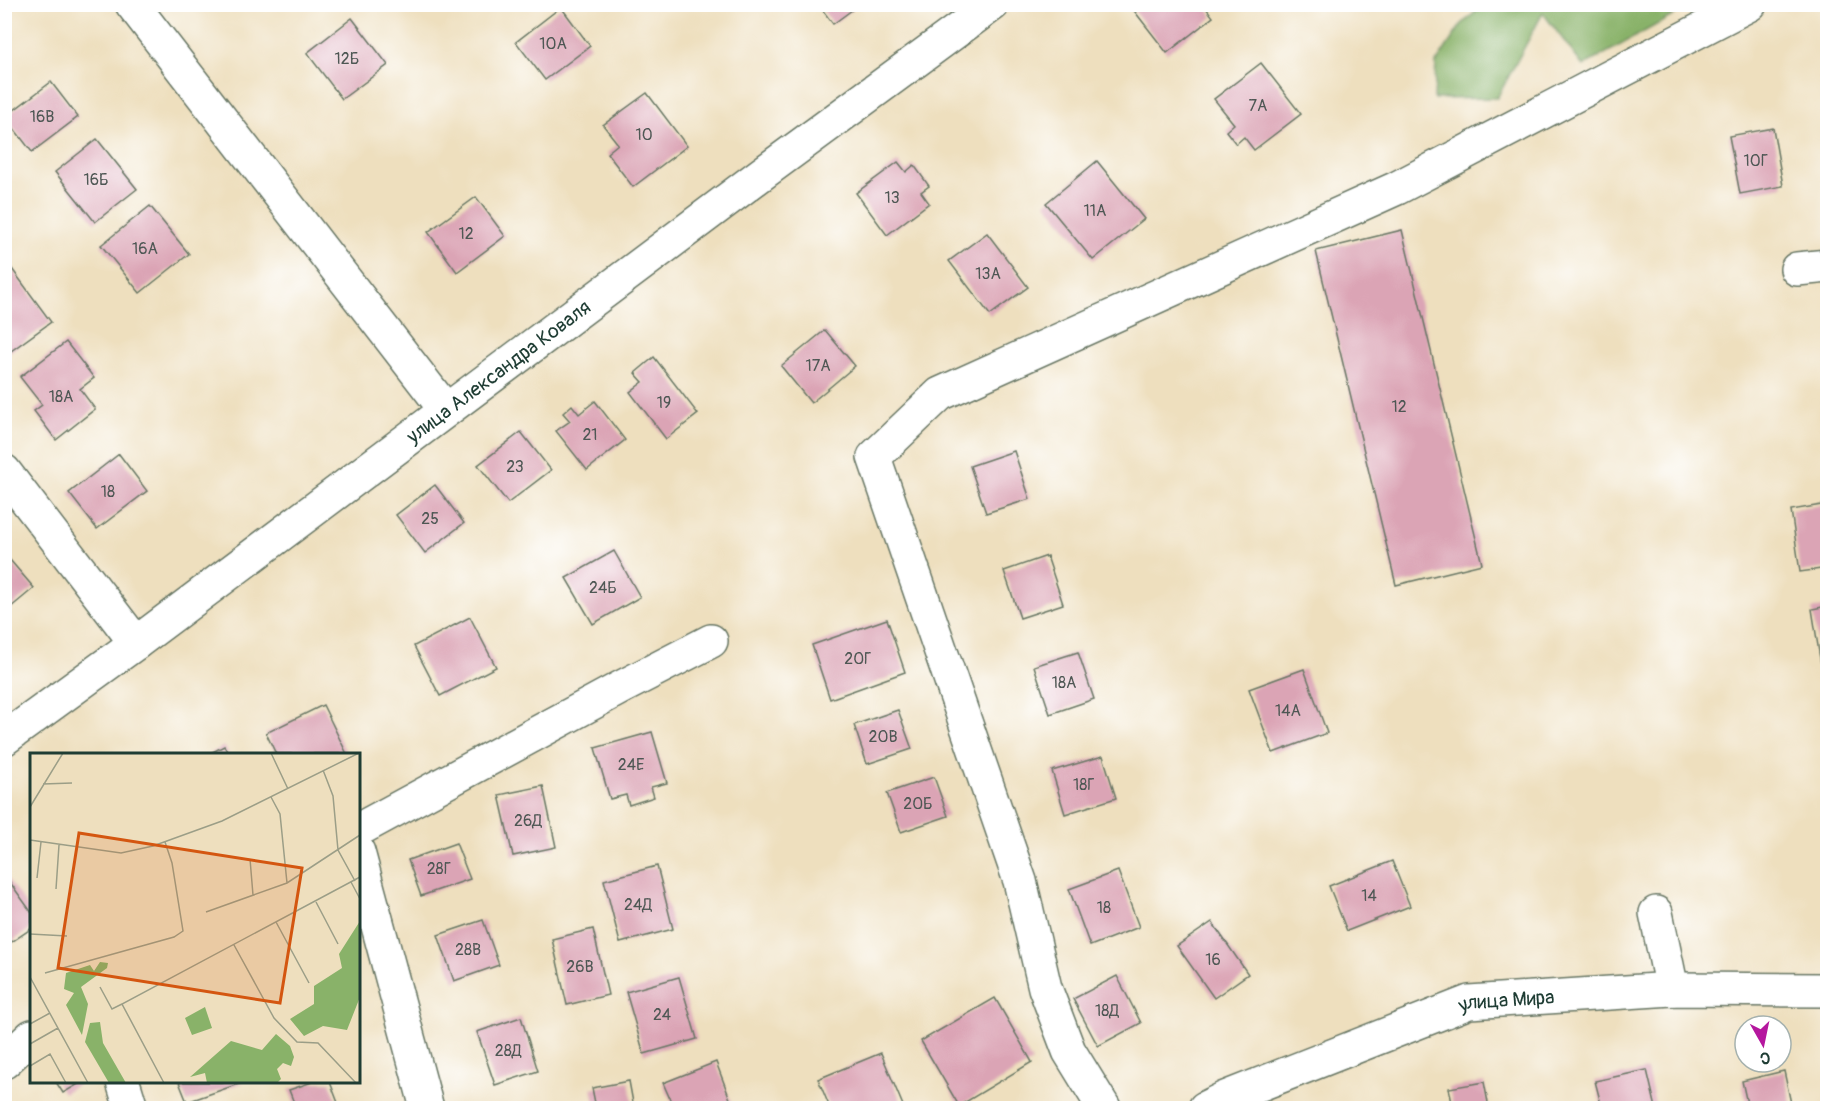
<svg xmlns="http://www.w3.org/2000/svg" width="1832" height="1113" font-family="Pangolin,sans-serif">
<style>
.forest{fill:#89b269;stroke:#54784e;stroke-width:1.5}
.building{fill:#dba4b5}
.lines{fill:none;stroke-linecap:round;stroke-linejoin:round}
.minor-casing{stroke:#677664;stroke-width:36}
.minor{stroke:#fff;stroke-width:33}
.labels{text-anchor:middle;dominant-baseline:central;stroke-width:5;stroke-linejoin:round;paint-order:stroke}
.number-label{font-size:16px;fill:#4e5754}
.street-label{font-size:20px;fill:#1f3d34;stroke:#fff}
.inset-road{fill:none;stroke:#9b9e87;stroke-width:1.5}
.view{fill:#d45610;fill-opacity:0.15;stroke:#d45610;stroke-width:3}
.inset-edge{fill:none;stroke:#1f3d34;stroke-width:3}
</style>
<rect width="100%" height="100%" fill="#fff"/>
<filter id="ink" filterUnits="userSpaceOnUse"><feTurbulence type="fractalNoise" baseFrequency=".0167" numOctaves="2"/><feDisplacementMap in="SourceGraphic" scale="12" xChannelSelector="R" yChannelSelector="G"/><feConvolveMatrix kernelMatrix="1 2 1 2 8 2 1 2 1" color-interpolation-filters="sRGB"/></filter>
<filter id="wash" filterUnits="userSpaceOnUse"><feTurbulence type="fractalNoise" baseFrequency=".008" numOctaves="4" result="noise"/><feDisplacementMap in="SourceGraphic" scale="24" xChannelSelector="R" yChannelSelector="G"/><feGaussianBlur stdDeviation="1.35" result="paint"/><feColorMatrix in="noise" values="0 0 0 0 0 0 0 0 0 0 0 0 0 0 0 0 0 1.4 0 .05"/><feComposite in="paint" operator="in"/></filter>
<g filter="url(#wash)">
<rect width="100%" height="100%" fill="#eedfbe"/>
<polygon class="forest" points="1483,5 1483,4 1692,5 1583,66 1543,13 1497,98 1434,99 1436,63 1461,25"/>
<g id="blocks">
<g class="building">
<polygon points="818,4 860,4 833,24"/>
<polygon points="1137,4 1203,4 1213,17 1167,53 1132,8"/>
<polygon points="561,7 590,46 545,80 516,42"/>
<polygon points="352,18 388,65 342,99 307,53"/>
<polygon points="1261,63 1301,114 1254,150 1244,137 1236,144 1226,131 1234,124 1214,99"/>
<polygon points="51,82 78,117 32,152 5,117"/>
<polygon points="647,93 687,146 633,187 607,153 618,144 603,125"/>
<polygon points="1773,128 1783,186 1740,194 1729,136"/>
<polygon points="97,139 137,189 95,222 55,172"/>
<polygon points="1097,161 1144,219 1093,260 1046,203"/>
<polygon points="898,162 906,172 914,165 929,186 921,192 929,203 887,235 856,193"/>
<polygon points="476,197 505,236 457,272 428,232"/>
<polygon points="150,206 189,254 140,293 101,245"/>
<polygon points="1402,230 1482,564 1396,585 1316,251"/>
<polygon points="987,233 1028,287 990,315 949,261"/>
<polygon points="4,258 51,322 4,356"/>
<polygon points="825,330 855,366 811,403 781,366"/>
<polygon points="66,342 94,378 80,389 95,409 56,440 34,411 42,405 20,377"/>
<polygon points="654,357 698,414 666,439 630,392 643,382 635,373"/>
<polygon points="595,401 625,440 587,470 556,431 570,421 563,413 572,405 579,414"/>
<polygon points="521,432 551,470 508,503 478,465"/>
<polygon points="1014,451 1030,499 986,513 970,466"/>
<polygon points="119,454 147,491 97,529 69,493"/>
<polygon points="435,485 464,523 425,553 396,515"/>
<polygon points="1828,504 1828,568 1800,572 1791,510"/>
<polygon points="614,551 640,597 593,624 566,578"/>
<polygon points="4,553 34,588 4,613"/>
<polygon points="1047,556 1063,604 1020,618 1004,571"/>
<polygon points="1828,606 1828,670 1822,671 1812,609"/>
<polygon points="470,617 496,667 440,696 414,646"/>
<polygon points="887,619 905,672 830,699 812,645"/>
<polygon points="1078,652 1094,699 1050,714 1034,666"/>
<polygon points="1304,669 1327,733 1273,753 1249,689"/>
<polygon points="323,705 347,754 276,754 266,733"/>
<polygon points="898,710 912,749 867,764 854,725"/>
<polygon points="652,732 667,783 651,787 654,797 629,805 626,795 610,799 595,748"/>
<polygon points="224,746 229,754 209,754"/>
<polygon points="1103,756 1116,798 1065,814 1052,771"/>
<polygon points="934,777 948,816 901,832 887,793"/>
<polygon points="543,786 556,847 513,856 499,795"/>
<polygon points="456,843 470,879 421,896 408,860"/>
<polygon points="1392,861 1410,906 1347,931 1329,886"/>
<polygon points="657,866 673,929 620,943 604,880"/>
<polygon points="1118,871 1139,927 1090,946 1069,889"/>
<polygon points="4,874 32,913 32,928 4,947"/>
<polygon points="483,920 499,965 454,981 438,935"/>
<polygon points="1212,922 1248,974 1214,998 1177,946"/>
<polygon points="593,929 608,995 567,1005 552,939"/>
<polygon points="1117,976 1141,1023 1098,1046 1073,999"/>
<polygon points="679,977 697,1039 644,1054 626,992"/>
<polygon points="995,998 1032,1062 959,1106 921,1041"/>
<polygon points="521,1017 538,1071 495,1085 477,1032"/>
<polygon points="881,1053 904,1108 830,1108 818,1079"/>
<polygon points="716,1062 733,1107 729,1108 674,1108 663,1083"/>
<polygon points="1647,1070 1656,1108 1602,1108 1595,1081"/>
<polygon points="1784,1071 1792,1108 1748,1108 1742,1081"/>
<polygon points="629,1081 634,1108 596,1108 592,1088"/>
<polygon points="56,1082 82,1082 63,1093"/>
<polygon points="179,1082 244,1082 187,1102"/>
<polygon points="312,1082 330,1082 340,1108 296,1108 289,1090"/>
<polygon points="1484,1082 1489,1108 1453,1108 1449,1088"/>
</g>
</g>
</g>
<g filter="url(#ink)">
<use href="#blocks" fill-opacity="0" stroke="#677664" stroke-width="1.5"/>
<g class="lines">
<g class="minor-casing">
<g id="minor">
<polyline points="132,4 445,409"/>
<polyline points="1797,269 1828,266"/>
<polyline points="4,471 136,643"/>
<path id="s1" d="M 4,739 L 136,643 L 763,173 L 993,4"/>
<polyline points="358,830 620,688 711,641"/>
<polyline points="358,852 427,1108"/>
<polyline points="1656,913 1672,989"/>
<polyline points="4,1062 32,1036"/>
<polyline points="123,1082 131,1108"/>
<polyline points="1104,1108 1069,1051 1045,988 1020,881 874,457 940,394 1397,188 1750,4"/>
<path id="s2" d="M 1205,1108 L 1225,1098 L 1469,1002 L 1672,989 L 1828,990"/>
</g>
</g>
<use href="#minor" class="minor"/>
</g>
</g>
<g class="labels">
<g class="number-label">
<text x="553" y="44">10А</text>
<text x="347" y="59">12Б</text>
<text x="1258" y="106">7А</text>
<text x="42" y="117">16В</text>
<text x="644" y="135">10</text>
<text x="1756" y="161">10Г</text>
<text x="96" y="180">16Б</text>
<text x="892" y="198">13</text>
<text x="1095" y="211">11А</text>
<text x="466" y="234">12</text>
<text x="145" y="249">16А</text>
<text x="988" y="274">13А</text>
<text x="818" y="366">17А</text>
<text x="61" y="397">18А</text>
<text x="664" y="403">19</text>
<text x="1399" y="407">12</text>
<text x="590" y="435">21</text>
<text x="515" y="467">23</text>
<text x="108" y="492">18</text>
<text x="430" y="519">25</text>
<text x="603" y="588">24Б</text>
<text x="858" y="659">20Г</text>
<text x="1064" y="683">18А</text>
<text x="1288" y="711">14А</text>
<text x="883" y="737">20В</text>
<text x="631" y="765">24Е</text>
<text x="1084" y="785">18Г</text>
<text x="918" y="804">20Б</text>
<text x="528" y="821">26Д</text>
<text x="439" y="869">28Г</text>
<text x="1369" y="896">14</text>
<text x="638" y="905">24Д</text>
<text x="1104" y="908">18</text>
<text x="468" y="950">28В</text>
<text x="1213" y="960">16</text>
<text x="580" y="967">26В</text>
<text x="1107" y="1011">18Д</text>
<text x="662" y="1015">24</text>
<text x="508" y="1051">28Д</text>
</g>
<g class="street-label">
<text stroke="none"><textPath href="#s1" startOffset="616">улица Александра Коваля</textPath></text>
<text stroke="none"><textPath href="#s2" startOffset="322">улица Мира</textPath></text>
</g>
</g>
<g transform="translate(30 753)">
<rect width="330" height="330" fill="#eedfbe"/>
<path d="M 330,168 L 330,244 L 317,277 L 293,273 L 274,283 L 260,266 L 284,251 L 284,233 L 312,215 L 309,201 ZM 70,209 L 78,210 L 77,215 L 51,234 L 58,251 L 52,282 L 36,252 L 44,240 L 34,236 L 36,220 L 60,212 L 64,218 ZM 175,254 L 182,275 L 162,282 L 155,265 ZM 70,269 L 73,290 L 96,330 L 79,330 L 55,289 L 60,270 ZM 246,281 L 260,293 L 264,304 L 261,313 L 253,310 L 247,316 L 251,326 L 247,330 L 177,330 L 175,320 L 160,324 L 201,288 L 232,297 Z" fill="#89b269"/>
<path class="inset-road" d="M 241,0 L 258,36M 293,17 L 303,43 L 308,97 L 325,128M 13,31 L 42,30M 241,44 L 250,61 L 257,130M 0,54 L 33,0M 0,87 L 91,100 L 123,93 L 192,68 L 329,0M 220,106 L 223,142M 7,125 L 11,89M 321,129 L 330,146M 26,136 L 29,92M 286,149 L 308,191M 176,159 L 257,130 L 330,82M 246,169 L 279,230M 0,181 L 37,183M 204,192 L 244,265 L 267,289 L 288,290 L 326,330M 15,220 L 144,184 L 153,178 L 142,110 L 135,89M 0,224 L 58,330M 70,234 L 82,256 L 92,251M 0,271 L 20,260M 0,291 L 28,275M 0,313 L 20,301 L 36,330M 134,330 L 92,251 L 330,124"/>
<path class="view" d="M 49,80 L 272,115 L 250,250 L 28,215 Z"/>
<rect width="330" height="330" class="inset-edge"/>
</g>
<rect width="1832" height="1113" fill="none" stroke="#fff" stroke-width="24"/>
<g transform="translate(1763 1044) rotate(171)"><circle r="28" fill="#ffffff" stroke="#a5b1ae" stroke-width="1.5"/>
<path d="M0-4.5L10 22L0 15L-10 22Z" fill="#b5179e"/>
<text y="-9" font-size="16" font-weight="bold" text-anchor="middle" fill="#1f3d34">С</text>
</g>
</svg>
